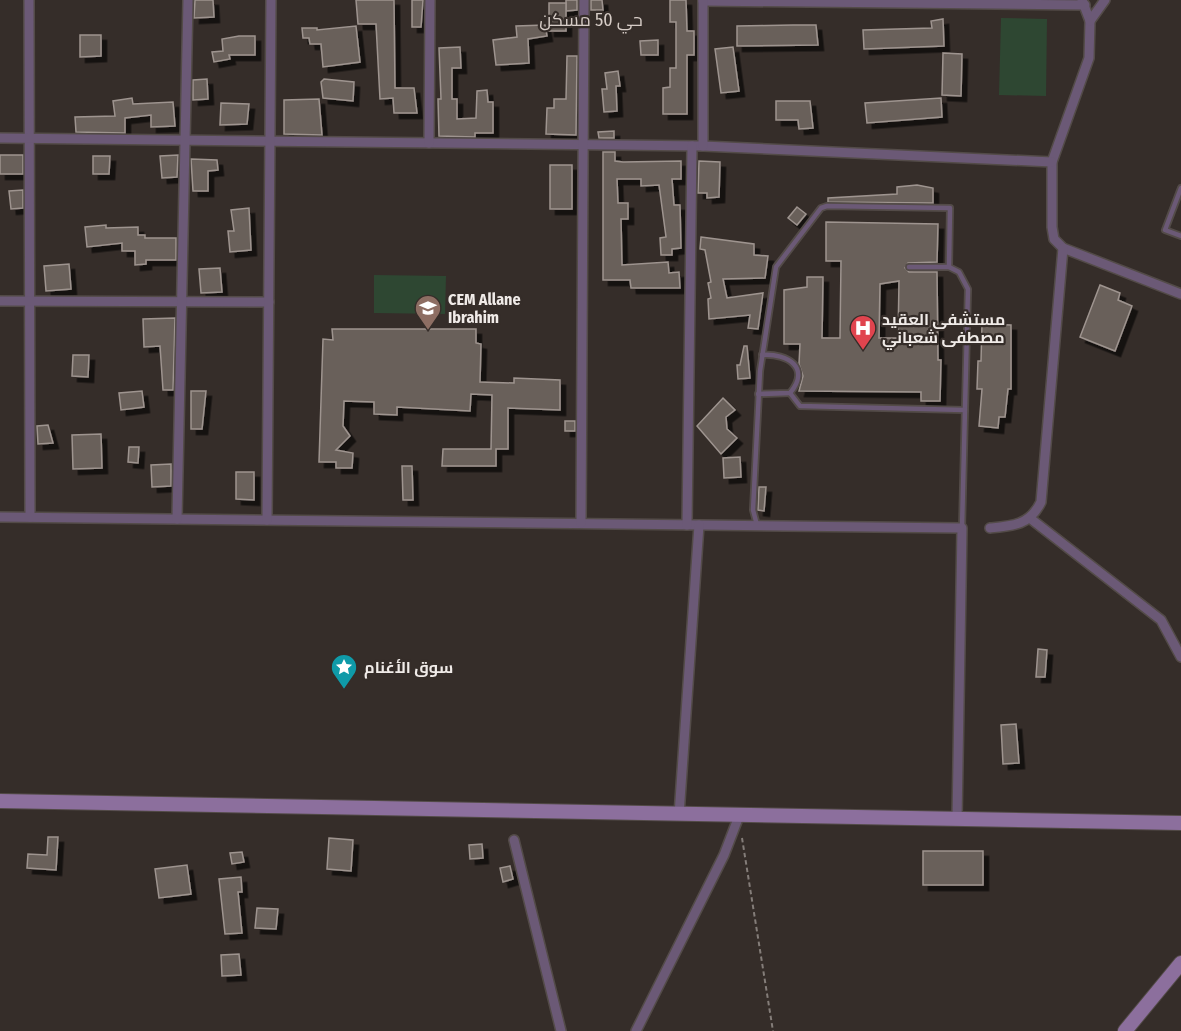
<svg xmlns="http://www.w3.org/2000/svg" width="1181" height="1031" font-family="'Fira Sans Condensed',Cairo,sans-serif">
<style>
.green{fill:#2e4732}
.building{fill:#69605a;stroke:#9e948f;stroke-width:1.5;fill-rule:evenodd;filter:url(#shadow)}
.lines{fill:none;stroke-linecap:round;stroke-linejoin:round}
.lane-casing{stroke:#534b48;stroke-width:8}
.street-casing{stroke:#534b48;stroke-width:12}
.secondary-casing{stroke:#534b48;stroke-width:16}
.path{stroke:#847d79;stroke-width:2;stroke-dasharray:4.5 3;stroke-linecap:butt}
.lane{stroke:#6b5976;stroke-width:4.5}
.street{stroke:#6b5976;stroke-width:9}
.secondary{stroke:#8c6f9d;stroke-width:14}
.labels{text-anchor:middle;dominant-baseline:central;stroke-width:4.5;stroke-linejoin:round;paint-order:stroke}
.poi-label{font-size:16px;font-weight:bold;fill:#f0ebe8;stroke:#352d29;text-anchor:start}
.neighbourhood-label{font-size:18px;fill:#d6ccc6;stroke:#352d29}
</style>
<defs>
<filter id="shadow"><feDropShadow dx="5.5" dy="5.5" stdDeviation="0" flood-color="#0009"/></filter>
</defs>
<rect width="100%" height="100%" fill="#352d29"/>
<g class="green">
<polygon points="1001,18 1047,19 1046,96 999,95"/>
<polygon points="374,275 446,276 445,314 374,313"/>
</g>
<g class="building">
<polygon points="195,0 213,0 214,17 194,18"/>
<polygon points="356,0 394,0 395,88 414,88 417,113 394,113 393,98 380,99 376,24 358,24"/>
<polygon points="412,0 423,0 421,27 412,27"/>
<polygon points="566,0 577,0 577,10 566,11"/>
<polygon points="591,0 602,0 603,10 591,10"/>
<polygon points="670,0 686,0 687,31 694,31 694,55 687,55 687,114 663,114 663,88 670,87 670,68 676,68 676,22 670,22"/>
<rect x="549" y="3" width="17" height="28"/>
<polygon points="943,19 944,46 864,49 863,30 932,28 931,21"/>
<polygon points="545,25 547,36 528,39 529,63 496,65 493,40 517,37 516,26"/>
<polygon points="793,25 816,25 818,45 737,46 737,26"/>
<polygon points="356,26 360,62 323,67 321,44 310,44 309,38 303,38 302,28 317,28 317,30"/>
<polygon points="80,35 101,35 101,56 80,57"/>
<polygon points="239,36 255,36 255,55 229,55 230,59 214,62 212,52 223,51 222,39"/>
<polygon points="658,40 658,55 641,55 640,41"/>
<polygon points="460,47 461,68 452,68 452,99 457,99 457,119 476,118 477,91 487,90 488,102 493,102 493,133 475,133 475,137 439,136 438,99 441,99 439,48"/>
<polygon points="733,47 739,91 721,93 715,49"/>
<polygon points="943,53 962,54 961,96 942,95"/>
<polygon points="567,56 577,56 576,135 546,134 547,108 554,108 554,99 566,99"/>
<polygon points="618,71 620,86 616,86 617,111 604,112 602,89 607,89 605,73"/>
<polygon points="207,79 208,99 193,100 193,80"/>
<polygon points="324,79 354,82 353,101 323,98 321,82"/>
<polygon points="132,98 133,104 173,102 175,126 151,127 151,115 125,118 125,133 76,132 75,117 115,116 113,101"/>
<polygon points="941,98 942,117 867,123 865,103"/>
<polygon points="319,99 322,135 284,134 284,100"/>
<polygon points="776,101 810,101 813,128 799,129 798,120 776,120"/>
<polygon points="221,103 249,104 247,124 220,125"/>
<polygon points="614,131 614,138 599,138 598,132"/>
<polygon points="603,152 615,152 615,161 623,162 681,161 681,179 672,179 674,205 680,205 681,248 672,249 672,255 661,255 660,238 666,237 659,185 641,186 641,179 617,179 618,203 628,203 628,219 621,219 622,265 668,262 669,273 679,272 680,288 631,288 630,280 603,280"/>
<rect x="0" y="155" width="23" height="19"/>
<polygon points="178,155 177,177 162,178 160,156"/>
<polygon points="93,156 110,156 109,174 93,174"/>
<polygon points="191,159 217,160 218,170 208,171 208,191 193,191"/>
<polygon points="699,161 720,162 719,197 707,198 707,193 698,193"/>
<rect x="550" y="165" width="22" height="44"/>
<polygon points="917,185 933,188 933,203 828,202 828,198 897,194 897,187"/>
<polygon points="23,190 23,208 11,209 9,191"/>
<polygon points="797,207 806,214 797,225 788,218"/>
<polygon points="249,208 251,250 230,252 228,231 234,231 231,210"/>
<path d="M 826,222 L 938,224 L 937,262 L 908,263 L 905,268 L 909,272 L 937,272 L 938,360 L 941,360 L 940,401 L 921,401 L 921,392 L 799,391 L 803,376 L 799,364 L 800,344 L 784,344 L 784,290 L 807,287 L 807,277 L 823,277 L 822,338 L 840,338 L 841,261 L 826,261 ZM 899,281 L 898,338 L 879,338 L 880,284 Z"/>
<polygon points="106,225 106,228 138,227 138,235 145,235 145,238 176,238 176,260 146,260 146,264 135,265 135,251 122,251 122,243 87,247 85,227"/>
<polygon points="701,237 754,244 754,255 768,256 765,278 723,279 727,298 763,293 758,329 748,328 750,315 709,319 708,299 711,298 708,283 711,282 705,250 700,249"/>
<polygon points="69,264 71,289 46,291 44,266"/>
<polygon points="220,268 222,292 201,293 199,269"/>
<polygon points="1100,285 1120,293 1118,300 1132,306 1115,351 1080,337"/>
<polygon points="175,318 173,390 163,390 160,346 144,347 143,319"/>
<polygon points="982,324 1011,325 1011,389 1008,389 1005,417 999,417 998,428 979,426 982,389 977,389 978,361 981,361"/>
<polygon points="332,329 476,329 476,343 481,344 480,382 514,383 514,378 560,380 560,410 508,408 508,449 496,449 496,466 442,466 443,449 491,449 492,395 471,394 470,411 397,407 397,415 374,414 374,402 344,401 343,426 350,436 336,450 353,453 352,468 336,468 336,462 319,462 323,339 333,340"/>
<polygon points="744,346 747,346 750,378 738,379 737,365 740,365"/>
<polygon points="73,355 89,355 88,377 72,376"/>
<polygon points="142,391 144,407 121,410 119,393"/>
<polygon points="191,391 206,391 202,429 191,429"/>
<polygon points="723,398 735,410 726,417 727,429 737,438 721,454 697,426"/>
<rect x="565" y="421" width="10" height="10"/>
<polygon points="48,425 53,443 38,444 37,426"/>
<polygon points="101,434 102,468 73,469 72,435"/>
<polygon points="129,447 139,447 138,463 128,462"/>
<polygon points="740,457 741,477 724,478 723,458"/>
<polygon points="171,464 171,486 152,487 151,465"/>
<polygon points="402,466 412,466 413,500 403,500"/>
<polygon points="236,472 254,472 254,500 236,499"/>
<polygon points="759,487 766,487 764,511 758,510"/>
<polygon points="1038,649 1047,650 1045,677 1036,677"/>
<polygon points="1016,724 1019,763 1003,764 1001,725"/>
<polygon points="48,837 58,837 56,870 27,868 28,854 47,855"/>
<polygon points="329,838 353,840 351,871 327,869"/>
<polygon points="482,844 483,858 470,859 469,845"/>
<rect x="923" y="851" width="60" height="34"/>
<polygon points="242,852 244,862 232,864 230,853"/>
<polygon points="187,865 191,894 159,898 155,869"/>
<polygon points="510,866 513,879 503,882 500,868"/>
<polygon points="241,877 242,892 238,892 242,933 225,934 219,879"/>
<polygon points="257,908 278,909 276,929 255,928"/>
<polygon points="239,954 241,975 222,976 221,955"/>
</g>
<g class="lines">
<g class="lane-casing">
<g id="lane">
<polyline points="1181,188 1165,230 1181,236"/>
<polyline points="949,267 959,272 968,289 962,528"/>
<polyline points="790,393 800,406 965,410"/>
<path d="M 758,394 L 790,393 C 811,368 788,353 762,355"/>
<polyline points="757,525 753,510 760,371 776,267 821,208 827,206 950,208 949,267 909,267"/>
</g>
</g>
<g class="street-casing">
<g id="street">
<polyline points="29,0 30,517"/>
<polyline points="1082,0 1090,21 1089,58 1052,162 1052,227 1054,239 1063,248 1181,294"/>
<polyline points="703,1 1085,5"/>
<polyline points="1090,21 1105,0"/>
<polyline points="0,138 703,146 1052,162"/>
<polyline points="429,143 430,0"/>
<polyline points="703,146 703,0"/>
<polyline points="0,301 269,302"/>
<polyline points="0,517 962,528 957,820"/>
<polyline points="177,519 188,0"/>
<polyline points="1031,519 1161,620 1181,657"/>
<polyline points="267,520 271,0"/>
<polyline points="581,523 584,0"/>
<polyline points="687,525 692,146"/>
<path d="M 990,528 C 1013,526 1030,525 1041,502 L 1063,248"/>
<polyline points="679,815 699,525"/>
<polyline points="514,840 561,1031"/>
<polyline points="636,1031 724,855 739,816"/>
</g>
</g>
<g class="secondary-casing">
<g id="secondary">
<polyline points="0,801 1181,823"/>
<polyline points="1125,1031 1181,963"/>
</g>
</g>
<polyline class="path" points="742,838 773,1031"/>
<use href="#lane" class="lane"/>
<use href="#street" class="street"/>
<use href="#secondary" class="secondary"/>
</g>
<defs>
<g id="school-pin" transform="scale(1.35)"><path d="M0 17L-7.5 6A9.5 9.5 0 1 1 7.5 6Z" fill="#8d6e63" stroke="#352d29"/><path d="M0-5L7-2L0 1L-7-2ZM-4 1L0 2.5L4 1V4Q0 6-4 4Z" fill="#fff"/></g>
<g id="hospital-pin" transform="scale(1.35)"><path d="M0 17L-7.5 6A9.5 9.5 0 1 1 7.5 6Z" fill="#e0444e" stroke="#352d29"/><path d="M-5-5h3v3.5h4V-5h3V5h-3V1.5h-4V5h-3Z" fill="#fff"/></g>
<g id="sight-pin" transform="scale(1.35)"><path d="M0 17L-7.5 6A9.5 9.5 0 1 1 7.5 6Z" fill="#0f9aa8" stroke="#352d29"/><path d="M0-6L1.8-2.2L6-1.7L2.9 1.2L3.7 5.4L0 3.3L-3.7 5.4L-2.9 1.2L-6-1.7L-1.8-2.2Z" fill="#fff"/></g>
</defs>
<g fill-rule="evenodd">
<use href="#school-pin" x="428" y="308"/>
<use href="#hospital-pin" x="863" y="328"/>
<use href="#sight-pin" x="344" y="667"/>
</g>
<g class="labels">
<g class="poi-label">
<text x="448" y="299">CEM Allane<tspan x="448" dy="18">Ibrahim</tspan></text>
<text x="882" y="319">مستشفى العقيد<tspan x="882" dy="18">مصطفى شعباني</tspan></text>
<text x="364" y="667">سوق الأغنام</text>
</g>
<g class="neighbourhood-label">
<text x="591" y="20">حي 50 مسكن</text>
</g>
</g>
</svg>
